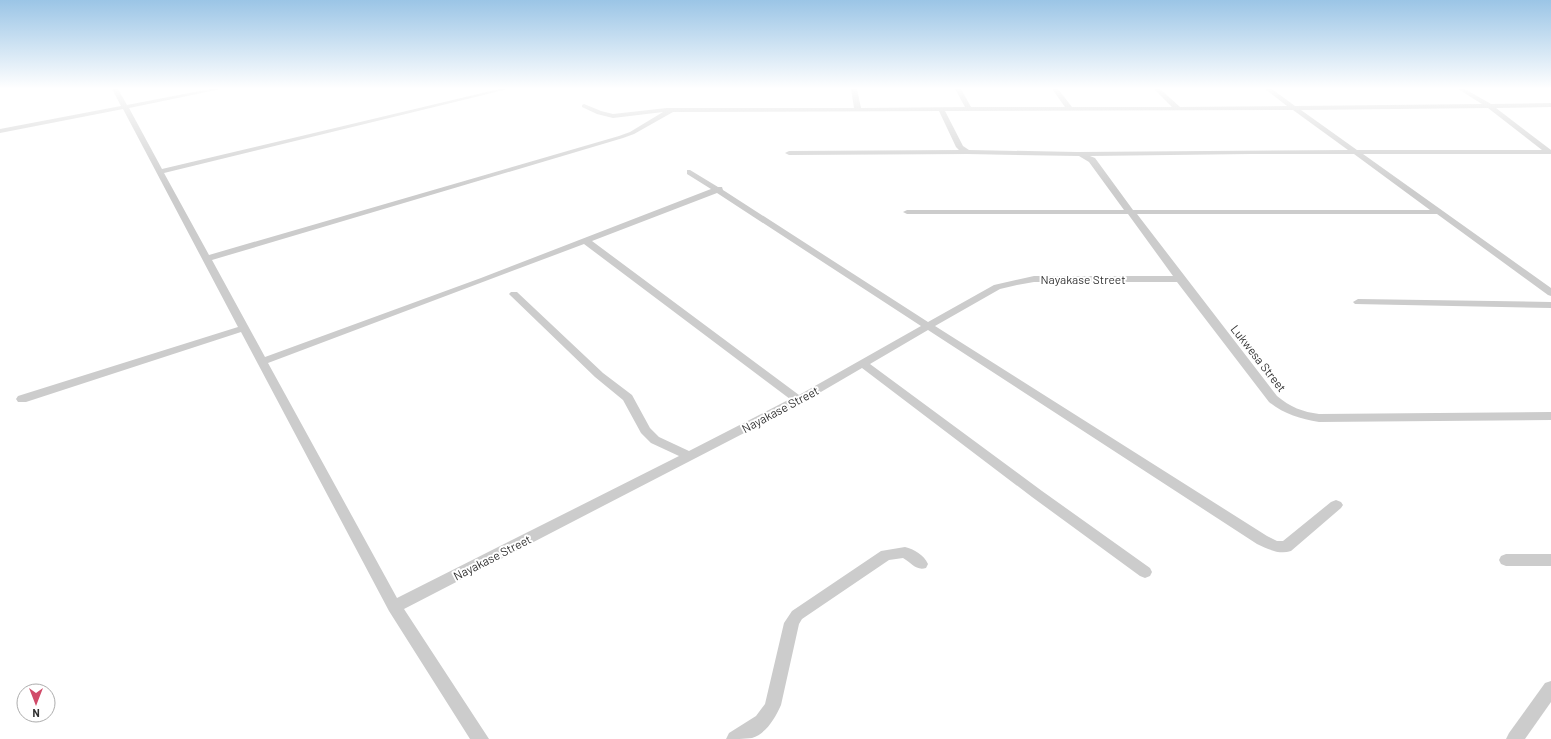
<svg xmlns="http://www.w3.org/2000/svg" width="1551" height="739" font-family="Barlow,sans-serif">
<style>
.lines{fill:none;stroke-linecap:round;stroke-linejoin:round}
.minor{fill:#ccc;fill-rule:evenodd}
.labels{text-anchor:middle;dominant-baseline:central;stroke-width:4;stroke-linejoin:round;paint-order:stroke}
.street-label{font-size:12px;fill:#323232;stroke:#fff}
</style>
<rect width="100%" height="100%" fill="#fff"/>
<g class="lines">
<g class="minor">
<path d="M 112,89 L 118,89 L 127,105 L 210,89 L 221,89 L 129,108 L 162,169 L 499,89 L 508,89 L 164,173 L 209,255 L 619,136 L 630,132 L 663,112 L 613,118 L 597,114 L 582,107 L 582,105 L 584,104 L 601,111 L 613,114 L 667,108 L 854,108 L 851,89 L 857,89 L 861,108 L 965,107 L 955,89 L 961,89 L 971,107 L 1065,107 L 1052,89 L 1058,89 L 1072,107 L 1172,107 L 1154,89 L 1160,89 L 1180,107 L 1287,106 L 1265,89 L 1272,89 L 1295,106 L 1482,104 L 1458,89 L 1465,89 L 1491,104 L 1551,103 L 1551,107 L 1496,108 L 1551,150 L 1551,154 L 1363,154 L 1551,288 L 1551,296 L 1548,295 L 1437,214 L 1137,214 L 1277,396 C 1290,407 1303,412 1319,414 L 1551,412 L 1551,420 L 1319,422 C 1300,419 1284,414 1269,402 L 1177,282 L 1034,282 L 1017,285 L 1000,289 L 935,326 L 1267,536 L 1277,541 L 1283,541 L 1331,502 L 1336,500 L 1341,502 L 1343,505 L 1341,508 L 1291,551 C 1279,555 1268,549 1257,544 L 928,330 L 870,364 L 1042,491 L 1150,568 L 1152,572 L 1150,576 L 1145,578 L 1140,576 L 1032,497 L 862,368 L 802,403 L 404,609 L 489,739 L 470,739 L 389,611 L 241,332 L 26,402 L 18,402 L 16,399 L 18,396 L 238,327 L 123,109 L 0,133 L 0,129 L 121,106 ZM 1488,108 L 1542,150 L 1357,150 L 1301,110 ZM 1293,110 L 1348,150 L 1077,152 L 969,150 L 963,146 L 945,111 ZM 939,111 L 956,147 L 959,150 L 789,151 L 785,153 L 789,155 L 967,154 L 1079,156 L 1089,162 L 1124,210 L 907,210 L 903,212 L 907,214 L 1128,214 L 1173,276 L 1034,276 L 994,285 L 928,322 L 723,190 L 722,187 L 718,187 L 690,170 L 687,170 L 687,174 L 711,189 L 481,278 L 265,357 L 212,260 L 623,138 L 634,134 L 673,112 ZM 1250,154 L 1354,154 L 1430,210 L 1133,210 L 1095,158 L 1090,156 ZM 717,193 L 921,326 L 799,395 L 592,241 ZM 584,244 L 790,399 L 689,451 L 659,437 L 650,428 L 632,395 L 603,373 L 517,292 L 511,292 L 509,294 L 511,296 L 595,377 L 623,400 L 641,433 L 651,443 L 679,456 L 397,598 L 268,363 Z"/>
<polygon points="1358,299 1551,302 1551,308 1355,304 1353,302"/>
<path d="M 905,547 C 914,549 924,555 928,564 L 926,568 C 916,571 912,563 903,558 L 889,560 L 802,619 L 799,624 L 781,705 C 775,718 767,733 752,738 C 745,739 734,739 726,739 L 729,733 L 756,716 L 765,704 L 784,623 L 792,611 L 881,551 Z"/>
<polygon points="1506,554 1551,554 1551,566 1506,566 1501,564 1499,560 1501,556"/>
<polygon points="1551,681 1551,702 1525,739 1506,739 1509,733 1545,683"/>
</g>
</g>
<linearGradient id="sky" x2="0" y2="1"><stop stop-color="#9bc5e6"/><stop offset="0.46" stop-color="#fff"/><stop offset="1" stop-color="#fff" stop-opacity="0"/></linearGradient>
<rect width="1551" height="192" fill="url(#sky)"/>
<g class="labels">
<g class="street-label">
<text x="1083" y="279">Nayakase Street</text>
<text transform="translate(1259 358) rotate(52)">Lukwesa Street</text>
<text transform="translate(780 409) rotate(-28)">Nayakase Street</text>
<text transform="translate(492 557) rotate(-27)">Nayakase Street</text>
</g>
</g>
<g transform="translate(36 703) rotate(180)"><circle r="19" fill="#ffffff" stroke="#adadad"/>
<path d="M0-3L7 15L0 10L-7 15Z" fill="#d14b69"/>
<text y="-6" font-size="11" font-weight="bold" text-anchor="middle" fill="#323232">N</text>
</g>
</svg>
